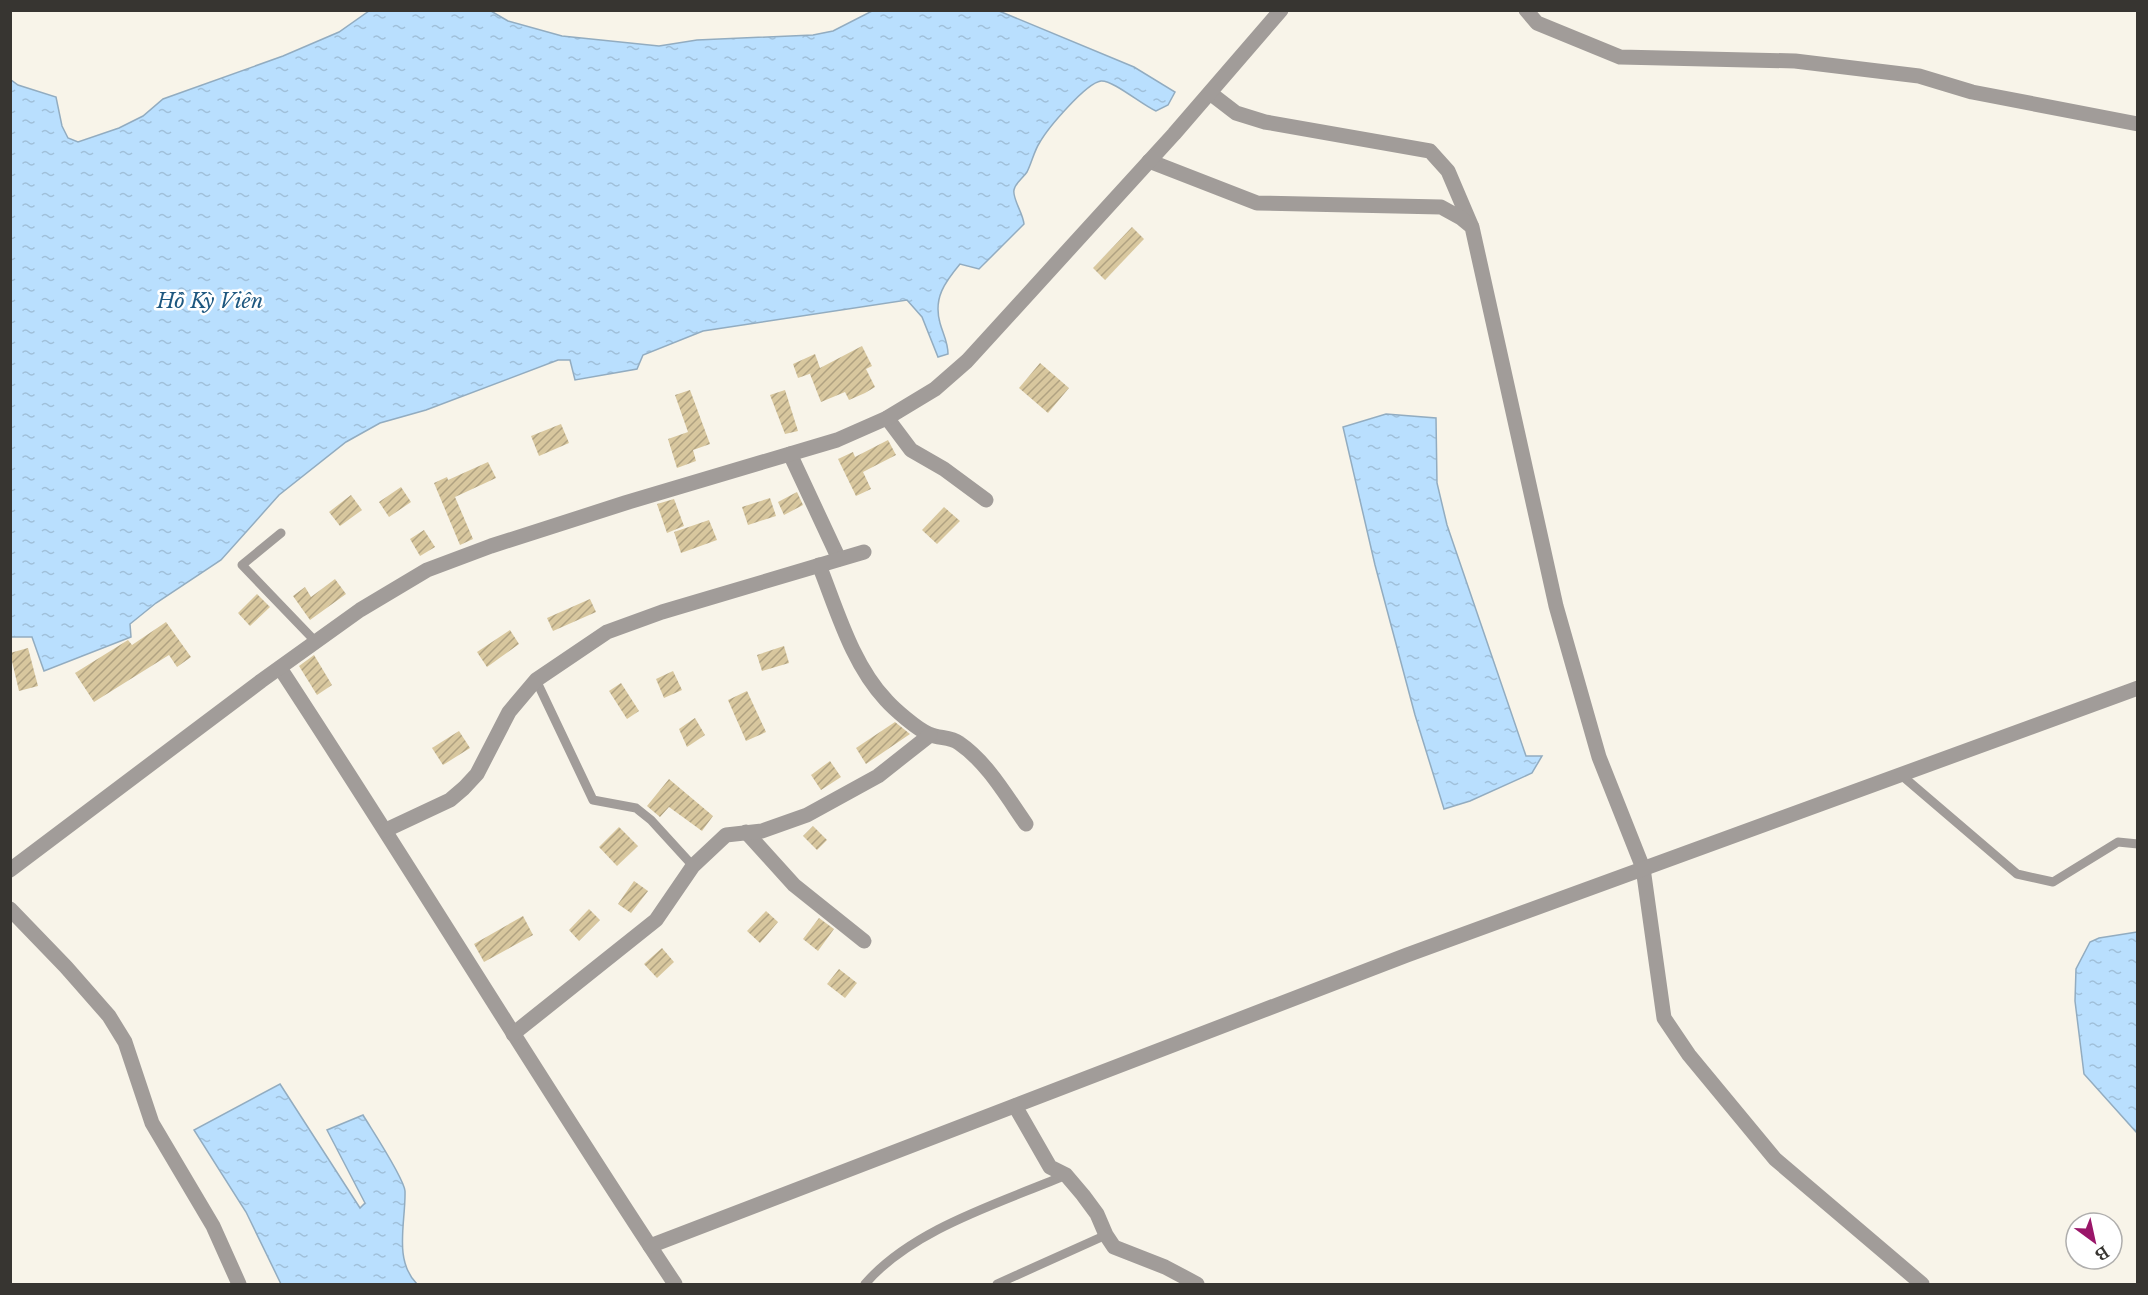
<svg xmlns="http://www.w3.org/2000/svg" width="2148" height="1295" font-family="'Libre Baskerville',serif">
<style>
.water{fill:url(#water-ripples);stroke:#92acc0;stroke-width:1.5}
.building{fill:url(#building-hatch)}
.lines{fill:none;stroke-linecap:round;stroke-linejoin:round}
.service{stroke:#a19c99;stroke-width:9}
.minor{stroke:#a19c99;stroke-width:15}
.labels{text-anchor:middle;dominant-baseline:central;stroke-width:5;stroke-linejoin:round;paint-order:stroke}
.water-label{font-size:20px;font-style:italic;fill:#1d577f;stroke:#fff}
</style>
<defs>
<pattern id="water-ripples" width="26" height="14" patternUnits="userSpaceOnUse" patternTransform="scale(1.5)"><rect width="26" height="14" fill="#b9dffe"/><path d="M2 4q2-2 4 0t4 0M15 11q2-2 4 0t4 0" fill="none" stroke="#a0c0da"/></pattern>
<pattern id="building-hatch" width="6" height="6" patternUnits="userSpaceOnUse" patternTransform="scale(1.5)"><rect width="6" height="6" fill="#d8c79e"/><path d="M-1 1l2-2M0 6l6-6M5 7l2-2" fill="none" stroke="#b0a281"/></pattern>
</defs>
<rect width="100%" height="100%" fill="#f8f4e9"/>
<g class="water">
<path d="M 999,11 L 1134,67 L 1175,92 L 1168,105 L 1156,111 C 1142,105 1113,80 1101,81 C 1086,83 1048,128 1040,142 C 1034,151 1032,162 1027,172 C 1023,178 1015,183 1014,190 C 1012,198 1023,213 1024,224 L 979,269 L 960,264 C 945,282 933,298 940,323 C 943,334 948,342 948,354 L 938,357 L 922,317 L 907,300 L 703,331 L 643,355 L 637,369 L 575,380 L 570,360 L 558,360 L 426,410 L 380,423 L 346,442 L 279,495 L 221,560 L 156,603 L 130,624 L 131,637 L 44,671 L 32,637 L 11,637 L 11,80 L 18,85 L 56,97 L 62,126 L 68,138 L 78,142 L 119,128 L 143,116 L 163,99 L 283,56 L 339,32 L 369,11 L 491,11 L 508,21 L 562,36 L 659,46 L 697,40 L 813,35 L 833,31 L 872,11 Z"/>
<polygon points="1386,414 1436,418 1437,483 1447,525 1526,756 1542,756 1532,773 1470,801 1444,809 1415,715 1375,565 1343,427"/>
<polygon points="2137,932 2138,932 2137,1133 2084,1074 2075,1001 2076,969 2090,942 2099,938"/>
<path d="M 280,1084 L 360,1208 L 365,1203 L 327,1130 L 363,1115 C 372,1130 404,1178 405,1191 C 406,1221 393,1260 417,1284 L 281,1284 L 246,1212 L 194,1130 Z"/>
</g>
<g class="building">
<polygon points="1132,227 1144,239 1105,280 1093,268"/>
<polygon points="862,346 872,366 866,369 875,387 865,393 849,400 845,392 821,402 810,374 812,373 798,378 793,364 815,354 820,368"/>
<polygon points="1040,363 1069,388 1048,413 1019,388"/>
<polygon points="690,390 710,444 693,450 696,461 677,468 668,439 688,432 675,395"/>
<polygon points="785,390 798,431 785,434 770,395"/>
<polygon points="561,424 569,443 539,456 531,436"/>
<polygon points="888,440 896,455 863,472 871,489 856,496 838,459 853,452 855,457"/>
<polygon points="488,462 496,478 455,497 473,539 460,545 434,483 447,477 448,480"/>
<polygon points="401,487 411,502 389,517 379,502"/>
<polygon points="797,492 803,505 784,515 778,502"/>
<polygon points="351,495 362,510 340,526 329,512"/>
<polygon points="770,498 776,516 748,525 742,507"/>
<polygon points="674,499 684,526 667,533 657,504"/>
<polygon points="944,507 960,521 937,544 922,530"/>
<polygon points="709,520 717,540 681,553 674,532"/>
<polygon points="424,530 435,547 420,556 410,539"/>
<polygon points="335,579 346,594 310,620 293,596 305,587 311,597"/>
<polygon points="257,594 270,607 250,626 238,613"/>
<polygon points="590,599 596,612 553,631 547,618"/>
<polygon points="166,622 191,657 177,667 169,655 94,702 75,673 128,640 132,645"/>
<polygon points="510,630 519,644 487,667 477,652"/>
<polygon points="784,646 789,663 762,671 757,655"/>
<polygon points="28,648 38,686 19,691 10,653"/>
<polygon points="314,655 332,685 317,695 299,666"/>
<polygon points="673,671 682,690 664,698 656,679"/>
<polygon points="621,683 639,711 627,719 609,691"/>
<polygon points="747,691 766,732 746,741 728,700"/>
<polygon points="695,718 705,735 687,747 679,729"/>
<polygon points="895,722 910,734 866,764 856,748"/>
<polygon points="459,731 470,748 443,765 432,748"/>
<polygon points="830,761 841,777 821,790 811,775"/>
<polygon points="669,779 713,816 702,831 669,807 660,817 647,806"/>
<polygon points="813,826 827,840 817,850 803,836"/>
<polygon points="619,827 638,846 617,866 599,847"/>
<polygon points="634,881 648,891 631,913 618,904"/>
<polygon points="589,909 600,920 579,941 569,930"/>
<polygon points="766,911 778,922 760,943 747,931"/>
<polygon points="523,916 533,935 484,962 474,944"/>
<polygon points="819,918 834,929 818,951 803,939"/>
<polygon points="662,948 674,962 657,978 644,964"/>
<polygon points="839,969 857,983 845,998 827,984"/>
</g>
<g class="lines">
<g class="service">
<polyline points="281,533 242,565 316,642"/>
<polyline points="536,680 593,800 636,808 651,820 693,866"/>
<polyline points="1900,774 2017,874 2053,882 2118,842 2138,844"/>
<path d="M 865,1284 C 912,1229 1000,1203 1066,1175"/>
<polyline points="997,1284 1106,1235"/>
</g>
<g class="minor">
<polyline points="1526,10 1537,23 1620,57 1795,61 1919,76 1972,92 2138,124"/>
<polyline points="1210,93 1236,113 1265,122 1430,151 1448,171 1471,225"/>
<polyline points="1149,161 1257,203 1441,207 1461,218 1472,227 1556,606 1599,757 1643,868 1664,1018 1689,1055 1775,1159 1922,1284"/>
<polyline points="887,418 911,450 944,469 986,500"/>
<polyline points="790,454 839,559"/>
<path d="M 819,565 C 837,610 852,664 886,700 C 894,709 918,730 929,734 C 939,739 950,736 959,743 C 987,762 1007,797 1026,824"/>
<path d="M 280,668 C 414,872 540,1081 675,1284"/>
<polyline points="386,830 450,800 464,788 477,774 509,712 536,680 607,632 662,612 864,552"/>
<polyline points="746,832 794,885 864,941"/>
<polyline points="10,870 261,681 360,610 427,570 491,546 625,503 837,440 887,418 935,389 967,361 1174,134 1281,10"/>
<polyline points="10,909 66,967 109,1016 125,1042 152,1123 213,1226 239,1284"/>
<polyline points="513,1034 656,920 693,866 726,835 762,831 807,815 878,776 930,735"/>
<polyline points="1015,1106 1050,1167 1066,1175 1083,1195 1097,1214 1106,1235 1114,1247 1165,1267 1197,1284"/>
<polyline points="650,1246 1407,955 2138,688"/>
</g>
</g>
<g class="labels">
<g class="water-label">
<text x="210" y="301">Hồ Kỳ Viên</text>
</g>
</g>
<rect width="2148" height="1295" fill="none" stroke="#373531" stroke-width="24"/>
<g transform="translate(2094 1241) rotate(147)"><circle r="28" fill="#ffffff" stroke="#afaead" stroke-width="1.5"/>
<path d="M0-4.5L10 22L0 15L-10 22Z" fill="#9a1669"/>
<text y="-9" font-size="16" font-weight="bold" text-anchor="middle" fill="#373531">B</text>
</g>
</svg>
